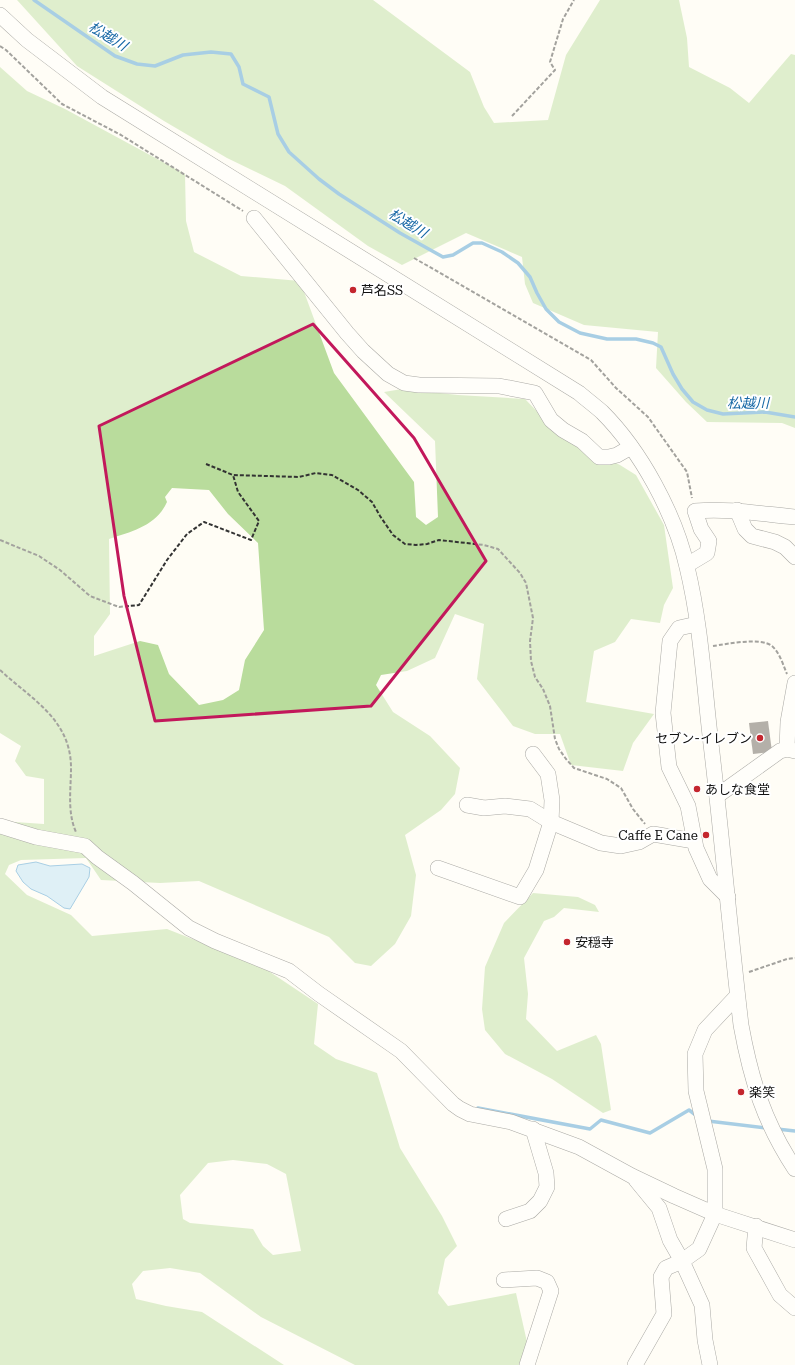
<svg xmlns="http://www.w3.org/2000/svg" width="795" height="1365" font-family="'Roboto Serif','Noto Sans JP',serif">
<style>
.forest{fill:#b9dc9c;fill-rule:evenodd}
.water{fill:#b9e0f7;stroke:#3f96cf}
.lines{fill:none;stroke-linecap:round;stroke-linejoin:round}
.stream{stroke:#3f96cf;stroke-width:3.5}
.building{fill:#5a524d}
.minor-casing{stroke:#444;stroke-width:16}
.path{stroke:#333;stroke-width:2;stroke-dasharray:4 2;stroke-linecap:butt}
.minor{stroke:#fff;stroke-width:15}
.marked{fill:none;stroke:#c2185b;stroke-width:3;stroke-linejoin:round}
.poi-dot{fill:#c4262e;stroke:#fff;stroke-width:1.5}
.labels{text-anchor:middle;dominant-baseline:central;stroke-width:4;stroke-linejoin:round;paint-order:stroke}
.poi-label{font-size:13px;fill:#111;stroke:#fff;text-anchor:start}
.water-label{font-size:14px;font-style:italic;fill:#1768a6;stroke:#fff}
</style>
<rect width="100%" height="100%" fill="#fffdf5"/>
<g class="forest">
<polygon points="17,0 373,0 470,72 484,107 494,123 548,120 566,55 600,0 679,0 687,38 689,67 730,88 749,103 791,54 795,55 795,428 782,423 707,422 686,402 656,368 658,332 584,325 533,303 525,284 522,257 466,233 402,265 368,246 285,186 227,158 164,121 77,66"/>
<path d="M 0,67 L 27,91 L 65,109 L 185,174 L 186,221 L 194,252 L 241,276 L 300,281 L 334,373 L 414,482 L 416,517 L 426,525 L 438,517 L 435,441 L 384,392 L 402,389 L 458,395 L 525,399 L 561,436 L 620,465 L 636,475 L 664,525 L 673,588 L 664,605 L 660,623 L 631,619 L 615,642 L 594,651 L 586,702 L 654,714 L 633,743 L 623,771 L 571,765 L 560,734 L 535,734 L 513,726 L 477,679 L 484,624 L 455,614 L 435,658 L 407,671 L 381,675 L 376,685 L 393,712 L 430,736 L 460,768 L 455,794 L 441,810 L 405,835 L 416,875 L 411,916 L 395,944 L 371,966 L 355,963 L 329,937 L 199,881 L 160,883 L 101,880 L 86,858 L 21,860 L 9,865 L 5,874 L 27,895 L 71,915 L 92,936 L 167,929 L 261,966 L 318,1004 L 314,1044 L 336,1059 L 377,1073 L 400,1148 L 442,1216 L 457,1246 L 445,1259 L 438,1293 L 448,1306 L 516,1293 L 527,1342 L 522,1365 L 355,1365 L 261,1317 L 200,1273 L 170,1268 L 143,1271 L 132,1284 L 136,1299 L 166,1306 L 202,1312 L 284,1365 L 0,1365 L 0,821 L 44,824 L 44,779 L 26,776 L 15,761 L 21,746 L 0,733 ZM 172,488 L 209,490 L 228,514 L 258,543 L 264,630 L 245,660 L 239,690 L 223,700 L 199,705 L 169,674 L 158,645 L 140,641 L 94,656 L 94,636 L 110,614 L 109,539 C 133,531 156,526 167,502 L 165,497 ZM 233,1160 L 267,1164 L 286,1174 L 301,1251 L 273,1255 L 263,1246 L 253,1229 L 190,1223 L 183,1219 L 180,1195 L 208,1163 Z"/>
<polygon points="533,893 578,897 595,905 599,912 564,908 554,917 544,921 524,958 528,994 526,1019 557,1051 596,1035 601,1044 611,1110 603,1113 552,1079 505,1054 485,1030 482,1009 485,967 504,923"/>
</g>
<polygon class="water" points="36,862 50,866 82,864 90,868 89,877 70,909 64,908 47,896 31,889 23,882 16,871 18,865"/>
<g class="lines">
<g class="stream">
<polyline points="34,0 115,56 137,64 155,66 183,55 211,52 231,54 239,67 243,84 269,97 278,134 289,152 319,179 339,194 400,233 443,257 453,255 473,243 482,243 502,252 518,263 530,277 537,293 546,309 559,322 580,333 607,339 636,339 653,343 661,347 673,374 682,389 693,402 707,410 723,414 765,412 795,417"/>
<polyline points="478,1108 590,1129 601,1120 650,1133 689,1110 697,1116"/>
<polyline points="708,1121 767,1128"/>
<polyline points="777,1129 795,1131"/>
</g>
</g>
<polygon class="building" points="768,721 772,752 753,754 749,723"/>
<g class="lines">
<g class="minor-casing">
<g id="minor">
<path d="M 0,15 L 27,40 L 102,97 L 579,393 C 586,399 594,405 602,412 C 641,451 675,514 687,567 C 701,625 704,685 711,744 C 722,837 730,931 741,1025 C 751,1080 764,1122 795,1169"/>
<polyline points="254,218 347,333 363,351 388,374 404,383 419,385 499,386 535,393 551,420 563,430 582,441 599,457 609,457 617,455 631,447"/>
<polyline points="737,510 745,529 752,536 775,542 785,547 795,557"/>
<path d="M 687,565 L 707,553 L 709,541 L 701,529 L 695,511 C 728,508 761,514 795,517"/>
<polyline points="697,624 679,628 670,641 663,713 669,767 688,806 696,848 710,879 728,897"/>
<polyline points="787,749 788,722 795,683"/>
<polyline points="717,796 780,751 787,749 795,751"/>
<polyline points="467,805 484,808 505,806 530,809 551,822 601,843 621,846 639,842 653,834 694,841"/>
<polyline points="0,826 36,837 85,846 97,857 133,883 189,928 215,941 289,971 319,994 401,1051 453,1104 460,1109 470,1114 511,1122 579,1147 632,1176 674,1196 715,1214 795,1240"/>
<polyline points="438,868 520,897 536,870 551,822 552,800 548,774 533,754"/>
<polyline points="636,1180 659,1208 670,1240 682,1261 702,1305 705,1340 710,1365"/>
<polyline points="506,1219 530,1211 540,1201 547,1187 546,1173 533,1129"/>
<polyline points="756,1226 754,1248 780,1295 795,1308"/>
<polyline points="504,1280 537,1278 547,1282 551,1291 527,1365"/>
<polyline points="635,1365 664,1314 661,1277 666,1268 682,1261 699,1249 715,1214 715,1169 696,1091 695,1054 705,1030 737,996"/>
</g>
</g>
<g class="path">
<polyline points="0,46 6,50 62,104 121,135 243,211"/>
<polyline points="512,116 555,70 550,62 563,19 574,0"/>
<polyline points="414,258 591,360 616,388 648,417 687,472 692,498"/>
<polyline points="206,464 233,475 299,477 316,473 332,475 358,490 372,502 380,516 393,535 405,544 416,545 427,544 439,540 484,545 498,549 520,573 526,583 533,618 530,641 531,661 535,677 543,689 550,706 555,739 559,749 566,759 574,768 607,779 621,788 633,809 645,824"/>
<polyline points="0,540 39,556 60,570 90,596 119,607 139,605 167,560 187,534 204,522 251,540 259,521 238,492 233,475"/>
<path d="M 713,646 C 727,644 760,637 772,646 C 780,653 783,665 787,674"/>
<path d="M 0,670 C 31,699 71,719 71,768 C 71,789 67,812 76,832"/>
<polyline points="749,972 787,959 795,958"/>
</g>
<use href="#minor" class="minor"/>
</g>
<path d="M0 0H795V1365H0ZM 313,324 L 414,438 L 486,561 L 371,706 L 155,721 L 124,596 L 99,426 Z" fill="#fffdf5" fill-opacity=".55" fill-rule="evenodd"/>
<path class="marked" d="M 313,324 L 414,438 L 486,561 L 371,706 L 155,721 L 124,596 L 99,426 Z"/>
<g class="poi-dot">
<circle cx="353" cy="290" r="4"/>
<circle cx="760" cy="738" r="4"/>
<circle cx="697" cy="789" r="4"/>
<circle cx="706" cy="835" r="4"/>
<circle cx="567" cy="942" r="4"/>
<circle cx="741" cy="1092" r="4"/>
</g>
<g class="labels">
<g class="poi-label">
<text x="361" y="290">芦名SS</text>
<text x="752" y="738" text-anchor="end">セブン-イレブン</text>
<text x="705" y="789">あしな食堂</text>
<text x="698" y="835" text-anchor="end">Caffe E Cane</text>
<text x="575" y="942">安穏寺</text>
<text x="749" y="1092">楽笑</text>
</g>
<g class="water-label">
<text transform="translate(108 36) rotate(31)">松越川</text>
<text transform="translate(408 223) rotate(31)">松越川</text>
<text x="748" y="403">松越川</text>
</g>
</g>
</svg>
